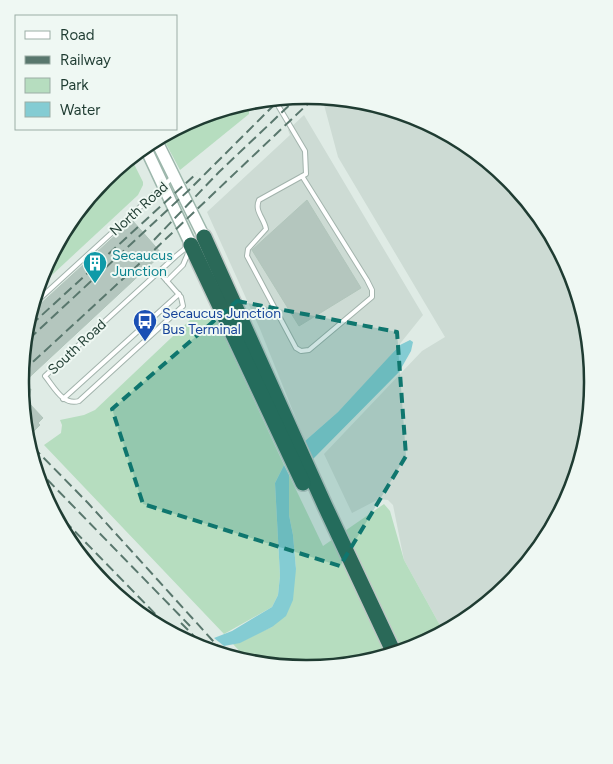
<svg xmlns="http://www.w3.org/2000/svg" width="613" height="764" font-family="Figtree,sans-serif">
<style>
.built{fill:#cddbd4}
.green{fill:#b6ddbf}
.water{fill:#84ccd3}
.building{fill:#b4c6be;stroke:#b1c5bb}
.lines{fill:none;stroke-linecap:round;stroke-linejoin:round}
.lane-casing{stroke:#a2b3ac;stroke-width:6}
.secondary-casing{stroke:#9db7ac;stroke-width:14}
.highway-casing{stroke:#c0c8c6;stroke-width:18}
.lane{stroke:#fff;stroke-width:4}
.secondary{stroke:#fff;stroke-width:11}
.highway{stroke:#2a6958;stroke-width:15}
.rail{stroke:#59776d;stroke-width:2;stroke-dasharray:10 5;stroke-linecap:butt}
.marked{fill:#0f766e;fill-opacity:0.2;stroke:#0f766e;stroke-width:4;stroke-dasharray:10 6;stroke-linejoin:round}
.labels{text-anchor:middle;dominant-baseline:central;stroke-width:4;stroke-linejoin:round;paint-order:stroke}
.street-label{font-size:14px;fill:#1f3c32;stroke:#eff8f3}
.culture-label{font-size:14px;fill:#0d838f;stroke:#eff8f3;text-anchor:start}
.transit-label{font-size:14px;fill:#164399;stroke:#eff8f3;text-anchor:start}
.rim{fill:none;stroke:#1f3c32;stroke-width:2.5}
</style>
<rect width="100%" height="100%" fill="#dfebe5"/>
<g class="built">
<polygon points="325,99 416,117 509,180 571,273 593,382 571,492 509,585 442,629 404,560 393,505 388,500 379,499 352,513 324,454 422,351 445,337 338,157 323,101"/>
<polygon points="304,115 423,315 387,360 338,412 305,441 260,329 207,212 290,135 288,130"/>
</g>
<g class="green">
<polygon points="249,107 249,114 180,170 164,140 197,117"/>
<polygon points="132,160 143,182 143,185 138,195 39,287 42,272 96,191 119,170"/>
<polygon points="216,318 284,465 275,483 280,576 278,595 272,607 224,634 44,445 61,433 62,425 60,420 84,415 95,410 190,320"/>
<polygon points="289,475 323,546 384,504 390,511 404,560 442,629 416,647 306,668 244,656 233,644 272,627 296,569 293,535 289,515"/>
</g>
<g class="water">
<polygon points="410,340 413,342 411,351 399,372 313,459 305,441 338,412 400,345"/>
<polygon points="284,465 289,475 289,515 293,535 296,569 293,600 286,616 272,627 240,643 224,646 214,638 232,631 272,607 278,595 280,576 275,483"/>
</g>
<g class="building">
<polygon points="307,200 361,288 299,326 252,250"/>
<polygon points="132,220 162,254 21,385 35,309"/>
<polygon points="31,389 28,402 43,418 38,423 40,425 30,435 22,391"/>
</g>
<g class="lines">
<g class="lane-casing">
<g id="lane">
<path d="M 276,102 L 305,151 L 306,174 L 259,200 C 254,211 264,218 266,229 L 248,249 L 247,256 L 296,348 L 301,351 L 309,350 L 372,297 L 372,290 L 367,280 L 302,176"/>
<path d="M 159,272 L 181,297 L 183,306 L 79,401 C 63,406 54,387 45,376 L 176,256 L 187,247"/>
<polyline points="167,281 183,265 189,251"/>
<polyline points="36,302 173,177"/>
<polyline points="63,399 179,294"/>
</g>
</g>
<g class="secondary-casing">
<g id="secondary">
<polyline points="158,144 204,237"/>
<polyline points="147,151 191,245"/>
</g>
</g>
<g class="highway-casing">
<g id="highway">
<polyline points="204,237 325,506 393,651"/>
<polyline points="191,245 303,483"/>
</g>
</g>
<use href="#lane" class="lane"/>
<use href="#secondary" class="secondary"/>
<use href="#highway" class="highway"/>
<g class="rail">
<polyline points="154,240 219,172 298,97"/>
<polyline points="31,325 197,173"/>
<polyline points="29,339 189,190 278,101"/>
<polyline points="22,372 151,253 315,97"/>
<polyline points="33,447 88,503 223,652"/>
<polyline points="37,469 190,626"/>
<polyline points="54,510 170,629"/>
<polyline points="181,623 206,648"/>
</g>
</g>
<path class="marked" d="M 237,301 L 397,332 L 406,456 L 340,566 L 143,504 L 112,409 Z"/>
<defs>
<g id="building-pin" transform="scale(1.25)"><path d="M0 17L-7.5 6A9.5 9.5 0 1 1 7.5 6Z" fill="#0f9aa8" stroke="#eff8f3"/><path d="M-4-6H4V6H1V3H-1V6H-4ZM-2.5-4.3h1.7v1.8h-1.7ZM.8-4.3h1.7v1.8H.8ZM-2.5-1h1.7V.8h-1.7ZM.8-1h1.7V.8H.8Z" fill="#fff"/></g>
<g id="bus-pin" transform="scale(1.25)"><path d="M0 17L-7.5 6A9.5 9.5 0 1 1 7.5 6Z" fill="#1a4fb4" stroke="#eff8f3"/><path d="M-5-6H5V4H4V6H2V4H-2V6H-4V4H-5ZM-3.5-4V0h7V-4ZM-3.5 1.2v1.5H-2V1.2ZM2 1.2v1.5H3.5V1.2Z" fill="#fff"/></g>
</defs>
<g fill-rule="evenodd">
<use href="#building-pin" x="95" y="263"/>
<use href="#bus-pin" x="145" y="321"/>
</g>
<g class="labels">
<g class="street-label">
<text transform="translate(139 209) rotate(-42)">North Road</text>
<text transform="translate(77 347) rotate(-43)">South Road</text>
</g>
<g class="culture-label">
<text x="112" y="255">Secaucus<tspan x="112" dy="16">Junction</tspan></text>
</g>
<g class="transit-label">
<text x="162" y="313">Secaucus Junction<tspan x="162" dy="16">Bus Terminal</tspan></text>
</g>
</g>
<path d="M0 0H613V764H0ZM306 104H307A277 277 0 0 1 584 381V383A277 277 0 0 1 307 660H306A277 277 0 0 1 29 383V381A277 277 0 0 1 306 104Z" fill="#eff8f3" fill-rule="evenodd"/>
<path class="rim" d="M306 104H307A277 277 0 0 1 584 381V383A277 277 0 0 1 307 660H306A277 277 0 0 1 29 383V381A277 277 0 0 1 306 104Z"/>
<rect x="15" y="15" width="162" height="115" fill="#eff8f3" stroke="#9cada6"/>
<rect x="25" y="31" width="25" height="8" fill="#ffffff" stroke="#9cada6"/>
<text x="60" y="40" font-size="15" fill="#1f3c32">Road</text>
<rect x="25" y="56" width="25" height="8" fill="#59776d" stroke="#9cada6"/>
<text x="60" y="65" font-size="15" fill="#1f3c32">Railway</text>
<rect x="25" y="78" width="25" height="15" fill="#b6ddbf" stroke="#9cada6"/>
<text x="60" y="90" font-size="15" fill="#1f3c32">Park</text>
<rect x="25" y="102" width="25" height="15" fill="#84ccd3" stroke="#9cada6"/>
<text x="60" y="115" font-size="15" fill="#1f3c32">Water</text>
</svg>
